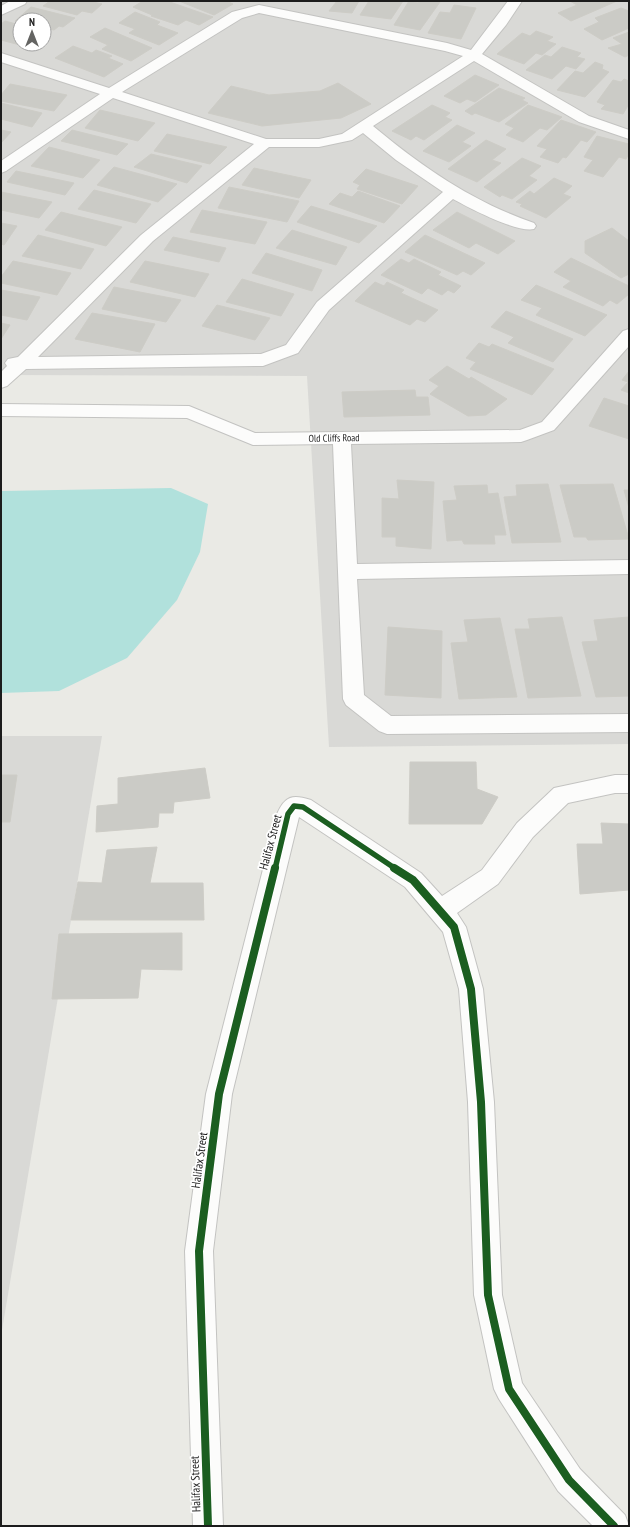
<svg xmlns="http://www.w3.org/2000/svg" width="630" height="1527" font-family="'PT Sans Narrow',sans-serif">
<style>
.residential{fill:#d9d9d6;fill-rule:evenodd}
.pitch{fill:#b1e1dc}
.building{fill:#cbcbc6;stroke:#cdccc6}
.lines{fill:none;stroke-linecap:round;stroke-linejoin:round}
.minor-casing{stroke:#c3c3c1;stroke-width:2}
.minor{fill:#fcfcfb;fill-rule:evenodd}
.cycleway-far1-casing{stroke:#fff;stroke-width:8}
.cycleway-casing{stroke:#fff;stroke-width:10}
.cycleway-far1{stroke:#1b5e20;stroke-width:5.5}
.cycleway{stroke:#1b5e20;stroke-width:8}
.labels{text-anchor:middle;dominant-baseline:central;stroke-width:3.5;stroke-linejoin:round;paint-order:stroke}
.street-label{font-size:10px;fill:#1c1c1c;stroke:#fff}
.near-street-label{font-size:12px;fill:#1c1c1c;stroke:#fff}
</style>
<rect width="100%" height="100%" fill="#eaeae5"/>
<g class="residential">
<path d="M 1,1 L 629,1 L 629,744 L 329,747 L 307,376 L 1,375 ZM 20,20 L 44,20 L 44,44 L 20,44 Z"/>
<polygon points="1,736 102,736 1,1336"/>
</g>
<polygon class="pitch" points="171,488 208,504 200,552 177,600 127,658 59,691 1,693 1,491"/>
<g class="building">
<polygon points="50,1 89,1 102,4 92,13 82,11 77,15 43,6"/>
<polygon points="143,1 167,1 213,17 199,25 186,20 178,25 151,16 152,15 133,7"/>
<polygon points="179,1 226,1 233,4 214,15"/>
<polygon points="337,1 359,1 352,13 329,11"/>
<polygon points="369,1 403,1 391,19 360,15"/>
<polygon points="409,1 418,3 419,1 440,2 420,30 394,25"/>
<polygon points="570,1 617,1 571,21 558,13 577,5"/>
<polygon points="454,5 476,8 461,39 428,33 440,12 450,13"/>
<polygon points="31,7 75,18 63,27 59,26 54,30 44,28 44,20 15,21"/>
<polygon points="621,8 629,11 629,28 602,40 584,29 599,22 595,18"/>
<polygon points="135,12 160,22 157,25 178,33 159,45 129,33 135,29 119,23"/>
<polygon points="5,21 20,25 20,45 1,40 1,24"/>
<polygon points="105,28 152,48 131,61 102,49 108,45 90,37"/>
<polygon points="536,31 553,37 547,41 556,44 542,55 536,53 524,64 497,54 522,33 530,36"/>
<polygon points="629,32 629,55 625,57 608,48 622,44 613,38"/>
<polygon points="73,46 92,53 96,50 112,56 108,58 123,64 104,77 55,58"/>
<polygon points="562,47 581,53 577,57 585,59 576,69 566,66 552,79 526,70 545,55 551,57"/>
<polygon points="595,62 603,65 602,69 609,72 585,97 557,90 575,71 583,73"/>
<polygon points="475,75 499,85 475,102 467,99 460,103 444,96"/>
<polygon points="624,79 629,81 629,104 623,114 601,109 605,105 597,102 613,80 621,82"/>
<polygon points="338,83 371,104 341,118 262,126 208,113 231,86 269,95 320,91"/>
<polygon points="10,84 67,95 54,111 1,101 1,95"/>
<polygon points="499,88 525,98 522,100 528,103 499,122 475,113 472,115 465,111"/>
<polygon points="1,103 42,113 32,127 1,119"/>
<polygon points="432,105 450,113 445,117 452,120 424,140 416,136 411,140 392,131"/>
<polygon points="528,105 562,117 547,130 540,128 523,142 506,135 514,128 505,124"/>
<polygon points="100,110 155,123 138,141 85,128"/>
<polygon points="561,120 596,132 587,142 581,140 566,158 563,157 558,163 540,157 547,149 537,146"/>
<polygon points="457,125 475,133 462,142 471,146 449,162 423,151"/>
<polygon points="1,130 11,132 1,143"/>
<polygon points="72,130 128,144 117,155 61,141"/>
<polygon points="167,134 227,147 210,164 154,151"/>
<polygon points="597,136 629,144 629,154 626,159 619,157 603,177 584,171 593,160 584,157"/>
<polygon points="486,140 506,149 492,160 501,163 477,182 448,169"/>
<polygon points="49,147 100,160 83,178 31,166"/>
<polygon points="151,154 202,166 187,183 134,167"/>
<polygon points="522,158 541,166 529,176 537,180 512,199 502,195 500,197 484,187"/>
<polygon points="114,167 177,184 158,202 97,185"/>
<polygon points="254,168 311,180 299,198 242,185"/>
<polygon points="366,169 418,186 402,204 357,189 360,185 353,182"/>
<polygon points="16,171 74,183 65,195 7,182"/>
<polygon points="554,178 572,186 563,194 571,197 546,218 520,206 522,204 516,202 530,191 534,194"/>
<polygon points="229,187 299,201 287,222 218,208"/>
<polygon points="94,190 151,204 136,223 78,209"/>
<polygon points="358,191 400,206 384,223 329,204 340,193 352,197"/>
<polygon points="1,192 52,202 39,218 1,210"/>
<polygon points="311,206 377,226 359,243 297,222"/>
<polygon points="202,210 267,222 255,244 190,232"/>
<polygon points="61,212 122,227 106,246 45,230"/>
<polygon points="457,212 515,241 498,254 476,243 469,248 433,230"/>
<polygon points="1,223 17,226 4,245 1,244"/>
<polygon points="612,228 629,241 629,274 621,278 585,253 585,241"/>
<polygon points="292,230 347,247 336,265 276,248"/>
<polygon points="38,235 94,249 81,269 22,256"/>
<polygon points="425,235 485,263 471,275 463,271 457,275 405,252"/>
<polygon points="173,237 226,248 219,262 164,250"/>
<polygon points="266,253 322,270 312,291 252,273"/>
<polygon points="571,258 629,286 629,294 617,304 610,300 603,306 563,287 571,281 554,272"/>
<polygon points="401,259 409,263 414,259 441,272 438,275 461,286 454,293 448,290 442,295 428,288 422,294 381,275"/>
<polygon points="13,261 71,273 57,295 1,283 1,277"/>
<polygon points="145,261 209,274 195,297 130,282"/>
<polygon points="242,279 294,294 281,316 226,302"/>
<polygon points="375,282 384,286 387,282 404,290 401,293 438,310 425,322 417,319 410,325 355,301"/>
<polygon points="536,285 607,315 585,336 536,315 542,308 521,300"/>
<polygon points="114,287 181,300 166,322 102,309"/>
<polygon points="1,290 40,297 27,320 1,315"/>
<polygon points="217,305 270,318 255,340 202,326"/>
<polygon points="506,311 573,339 553,362 508,343 514,337 491,327"/>
<polygon points="92,313 155,324 140,352 75,339"/>
<polygon points="1,323 10,325 1,339"/>
<polygon points="479,343 489,347 492,344 554,369 532,395 470,369 476,362 466,358"/>
<polygon points="447,366 469,379 471,377 507,399 486,415 468,416 430,394 439,386 429,380"/>
<polygon points="629,371 629,393 621,390 628,382 622,380"/>
<polygon points="415,390 416,397 428,397 430,415 344,417 342,392"/>
<polygon points="604,398 629,406 629,439 589,426"/>
<polygon points="397,480 434,482 431,549 396,546 396,537 382,537 382,498 399,499"/>
<polygon points="548,484 561,542 512,543 504,497 517,496 516,485"/>
<polygon points="613,484 629,539 588,540 586,537 574,537 560,485"/>
<polygon points="487,485 488,494 498,493 506,535 494,535 495,544 464,544 462,540 447,541 443,501 457,500 454,486"/>
<polygon points="624,490 629,490 629,508"/>
<polygon points="562,617 581,696 528,698 515,629 530,629 528,619"/>
<polygon points="629,617 629,696 596,697 582,642 598,641 594,620"/>
<polygon points="500,618 517,697 459,699 451,643 468,642 464,620"/>
<polygon points="388,627 442,631 441,698 385,695"/>
<polygon points="410,762 476,762 477,789 498,797 482,824 409,824"/>
<polygon points="205,768 210,798 174,802 173,813 159,813 158,827 96,832 97,806 118,804 118,778"/>
<polygon points="1,775 17,775 10,822 1,822"/>
<polygon points="601,823 629,824 629,890 580,894 577,844 603,844"/>
<polygon points="157,847 150,883 203,883 204,920 71,920 78,882 102,883 107,850"/>
<polygon points="182,933 182,970 141,969 138,998 52,999 59,934"/>
</g>
<g class="lines">
<g class="minor-casing">
<g id="minor">
<polygon points="10,1 27,1 25,4 1,15 1,6"/>
<path d="M 508,1 L 522,1 L 506,25 L 482,54 L 589,116 L 629,130 L 629,139 L 579,122 L 474,61 L 373,126 C 422,167 473,202 534,223 L 536,226 L 534,229 C 517,233 469,208 453,199 L 329,310 L 298,353 L 263,366 L 26,369 L 7,386 L 1,388 L 1,372 L 7,366 L 5,363 L 8,359 L 18,357 L 141,235 L 254,144 L 113,98 L 6,171 L 1,173 L 1,161 L 100,94 L 1,62 L 1,53 L 109,88 L 232,12 L 259,5 L 447,43 L 471,50 ZM 259,13 L 445,51 L 463,56 L 342,134 L 319,139 L 266,139 L 122,92 L 242,18 ZM 363,133 L 396,160 L 443,192 L 317,302 L 286,345 L 261,354 L 38,357 L 153,241 L 269,147 L 319,147 L 352,140 Z"/>
<polygon points="629,329 629,346 554,430 527,440 521,442 351,444 357,564 629,560 629,574 357,579 364,695 391,716 629,714 629,732 387,734 379,731 346,705 343,699 333,444 253,445 187,418 1,416 1,404 189,406 255,433 520,430 542,422 623,331"/>
<path d="M 615,775 L 629,775 L 629,793 L 615,793 L 568,803 L 533,837 L 498,884 L 457,913 L 466,927 L 483,989 L 494,1102 L 502,1295 L 522,1383 L 580,1469 L 625,1515 L 629,1526 L 593,1526 L 558,1491 L 499,1399 L 494,1389 L 474,1295 L 468,1102 L 459,989 L 443,932 L 405,887 L 299,817 L 232,1094 L 213,1251 L 223,1526 L 193,1526 L 185,1251 L 206,1094 L 277,814 C 285,796 292,794 311,800 L 421,873 L 442,896 L 482,870 L 517,823 L 554,788 Z"/>
</g>
</g>
<use href="#minor" class="minor"/>
<g class="cycleway-far1-casing">
<polyline id="cycleway-far1" points="275,869 288,814 294,806 303,807 396,869"/>
</g>
<g class="cycleway-casing">
<g id="cycleway">
<polyline points="394,868 413,880 454,927 471,989 481,1102 488,1295 509,1389 569,1480 614,1526"/>
<polyline points="208,1526 199,1251 219,1094 275,868"/>
</g>
</g>
<use href="#cycleway-far1" class="cycleway-far1"/>
<use href="#cycleway" class="cycleway"/>
</g>
<g class="labels">
<g class="street-label">
<text transform="translate(334 438) rotate(-1)">Old Cliffs Road</text>
</g>
<g class="near-street-label">
<text transform="translate(270 842) rotate(-75)">Halifax Street</text>
<text transform="translate(199 1160) rotate(-82)">Halifax Street</text>
<text transform="translate(195 1484) rotate(-92)">Halifax Street</text>
</g>
</g>
<rect width="630" height="1527" fill="none" stroke="#1c1c1c" stroke-width="4"/>
<g transform="translate(32 32)"><circle r="19" fill="#ffffff" stroke="#a4a4a4"/>
<path d="M0-3L7 15L0 10L-7 15Z" fill="#646462"/>
<text y="-6" font-size="11" font-weight="bold" text-anchor="middle" fill="#1c1c1c">N</text>
</g>
</svg>
